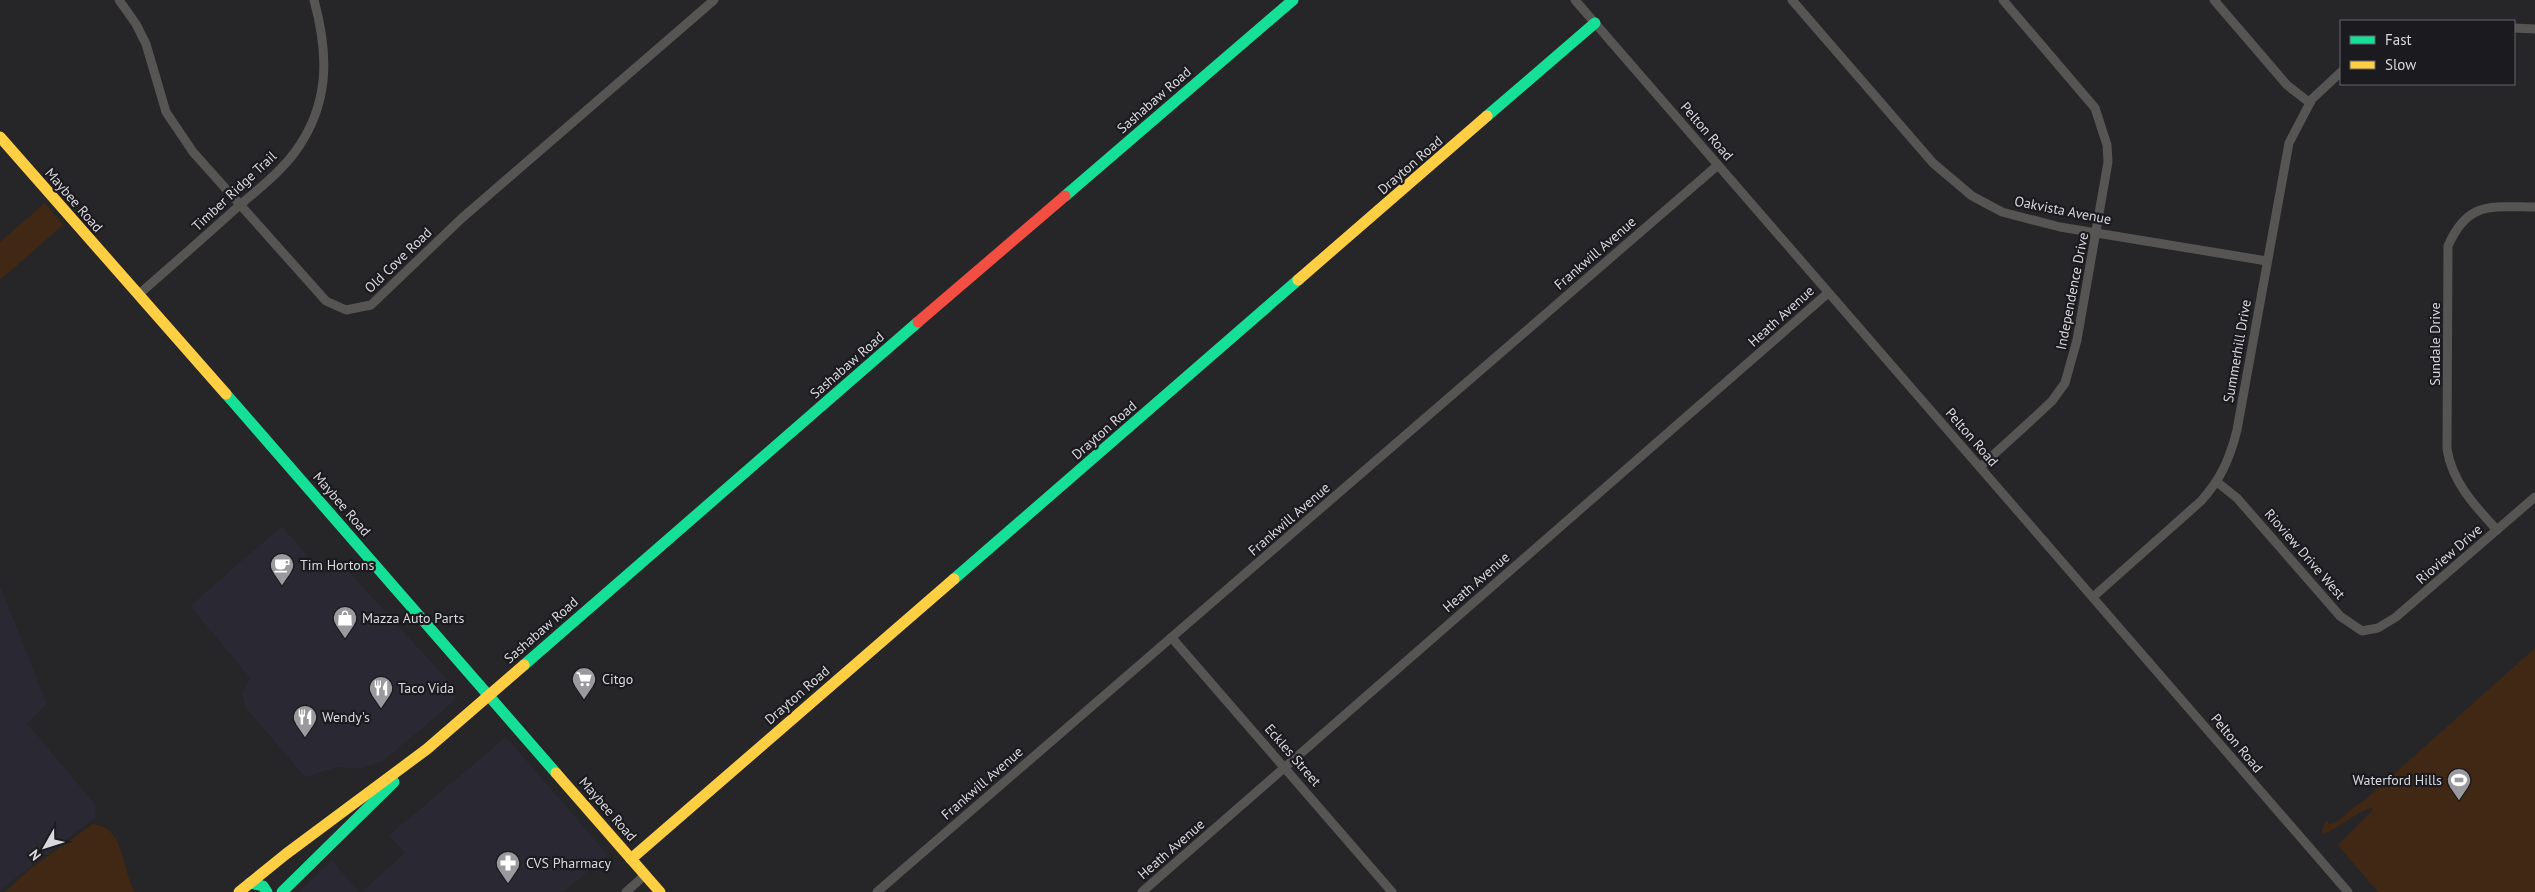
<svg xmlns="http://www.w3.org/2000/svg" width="2535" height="892" font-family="'PT Sans',sans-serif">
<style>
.built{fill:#2a2832}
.green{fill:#412814}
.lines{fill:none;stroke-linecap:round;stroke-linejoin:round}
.street{stroke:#565554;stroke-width:9}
.fast{stroke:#16e098;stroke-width:11}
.slow{stroke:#ffcf43;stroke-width:11}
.jam{stroke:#f24e42;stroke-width:11}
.labels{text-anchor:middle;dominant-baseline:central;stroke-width:4.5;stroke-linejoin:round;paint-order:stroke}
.street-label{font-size:14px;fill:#d9d8dc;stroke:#1b1a1f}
.poi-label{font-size:14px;fill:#d9d8dc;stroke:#1b1a1f;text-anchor:start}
</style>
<rect width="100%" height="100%" fill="#262528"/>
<g class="built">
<polygon points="282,526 324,575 339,561 456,689 455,700 452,703 383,761 361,769 338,767 305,777 245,707 242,693 250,678 190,606"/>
<polygon points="0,586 47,704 27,723 96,806 95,818 0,890"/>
<polygon points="506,737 608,855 563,892 361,892 405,853 389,835"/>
<polygon points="332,861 359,892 298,892"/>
</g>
<g class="green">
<polygon points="45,203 63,225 0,280 0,242"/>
<path d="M 2535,648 L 2535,892 L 2378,892 L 2338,845 L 2373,810 L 2371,807 C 2354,815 2340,826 2323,835 L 2322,830 L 2327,819 L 2329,824 C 2342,822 2351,807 2365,800 Z"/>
<path d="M 93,824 C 125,827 122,870 135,892 L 5,892 L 31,868 Z"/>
</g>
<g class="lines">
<g class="street">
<polyline points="119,0 136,24 146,44 166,112 193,152 326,301 346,310 371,305 462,218 714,0"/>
<polyline points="1575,0 2348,892"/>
<polyline points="1792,0 1933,163 1972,196 2002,212 2060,227 2267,261"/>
<polyline points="2214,0 2287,85 2310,103"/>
<polyline points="2514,28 2535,29"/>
<path d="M 138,295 C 170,267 201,240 232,212 C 253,193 278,175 295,152 C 330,104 329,55 314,0"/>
<polyline points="1980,467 2036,416 2052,401 2065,383 2077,340 2108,162 2107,145 2095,108 2003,0"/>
<polyline points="2217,482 2237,498 2340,616 2362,631 2378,628 2396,617 2535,497"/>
<path d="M 2497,530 C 2475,506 2452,482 2447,449 L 2448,246 C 2468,200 2492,207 2535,207"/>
<path d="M 2093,597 L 2201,501 C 2221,479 2230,458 2237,430 L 2289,143 L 2312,99 L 2341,72"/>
<polyline points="1172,638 1392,892"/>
<polyline points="626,892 645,875"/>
<polyline points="877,892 1718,165"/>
<polyline points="1142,892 1828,293"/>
</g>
<g class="fast">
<polyline points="1487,116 1595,23"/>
<polyline points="1065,196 1293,0"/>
<polyline points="226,394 556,773"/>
<polyline points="954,579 1298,280"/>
<polyline points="524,665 918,322"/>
<polyline points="250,883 263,886 267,892"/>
<polyline points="282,892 394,782"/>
</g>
<g class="slow">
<polyline points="0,137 226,394"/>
<polyline points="1298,280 1487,116"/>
<polyline points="556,773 660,892"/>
<polyline points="631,859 954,579"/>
<polyline points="239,892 286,854 427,749 524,665"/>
</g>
<polyline class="jam" points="918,322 1065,196"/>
</g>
<defs>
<g id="cafe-pin" transform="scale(1.25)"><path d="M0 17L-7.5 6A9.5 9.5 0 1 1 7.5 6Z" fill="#9a999d" stroke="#1b1a1f"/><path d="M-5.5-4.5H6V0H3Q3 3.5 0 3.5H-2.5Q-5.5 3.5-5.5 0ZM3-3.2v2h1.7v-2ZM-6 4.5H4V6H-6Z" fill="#fff"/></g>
<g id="shop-pin" transform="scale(1.25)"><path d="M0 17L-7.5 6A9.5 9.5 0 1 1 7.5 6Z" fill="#9a999d" stroke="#1b1a1f"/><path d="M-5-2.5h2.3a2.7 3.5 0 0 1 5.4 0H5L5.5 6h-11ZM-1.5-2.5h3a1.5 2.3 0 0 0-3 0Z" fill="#fff"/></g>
<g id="supermarket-pin" transform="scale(1.25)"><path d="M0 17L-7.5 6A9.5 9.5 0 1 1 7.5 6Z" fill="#9a999d" stroke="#1b1a1f"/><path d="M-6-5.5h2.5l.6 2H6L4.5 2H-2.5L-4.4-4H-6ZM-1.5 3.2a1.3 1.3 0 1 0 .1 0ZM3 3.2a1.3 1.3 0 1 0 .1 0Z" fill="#fff"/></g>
<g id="restaurant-pin" transform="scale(1.25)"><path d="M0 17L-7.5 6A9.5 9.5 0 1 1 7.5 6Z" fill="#9a999d" stroke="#1b1a1f"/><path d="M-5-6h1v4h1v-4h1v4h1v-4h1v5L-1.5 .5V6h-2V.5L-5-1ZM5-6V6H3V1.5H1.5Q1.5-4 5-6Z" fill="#fff"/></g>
<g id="stadium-pin" transform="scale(1.25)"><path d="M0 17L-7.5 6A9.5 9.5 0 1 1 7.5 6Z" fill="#9a999d" stroke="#1b1a1f"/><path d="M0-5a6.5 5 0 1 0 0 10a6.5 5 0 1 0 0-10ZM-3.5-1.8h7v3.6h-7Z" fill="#fff"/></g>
<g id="pharmacy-pin" transform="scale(1.25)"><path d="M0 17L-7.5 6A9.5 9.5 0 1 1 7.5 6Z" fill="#9a999d" stroke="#1b1a1f"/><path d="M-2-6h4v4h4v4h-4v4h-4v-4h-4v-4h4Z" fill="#fff"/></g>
</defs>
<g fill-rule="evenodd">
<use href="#cafe-pin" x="282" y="565"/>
<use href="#shop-pin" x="345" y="618"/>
<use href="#supermarket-pin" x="584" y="679"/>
<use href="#restaurant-pin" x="381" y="688"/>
<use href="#restaurant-pin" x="305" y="717"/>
<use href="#stadium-pin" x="2459" y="780"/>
<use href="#pharmacy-pin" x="508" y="863"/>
</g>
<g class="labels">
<g class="street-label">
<text transform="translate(1154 100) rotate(-41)">Sashabaw Road</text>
<text transform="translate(1707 131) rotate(49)">Pelton Road</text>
<text transform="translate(1410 165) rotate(-41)">Drayton Road</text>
<text transform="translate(234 191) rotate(-43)">Timber Ridge Trail</text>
<text transform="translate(74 200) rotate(49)">Maybee Road</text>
<text transform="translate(2063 210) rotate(11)">Oakvista Avenue</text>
<text transform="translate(1595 253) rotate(-41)">Frankwill Avenue</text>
<text transform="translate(398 260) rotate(-44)">Old Cove Road</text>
<text transform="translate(2072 291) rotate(-79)">Independence Drive</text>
<text transform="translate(1781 316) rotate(-42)">Heath Avenue</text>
<text transform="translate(2435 344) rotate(-90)">Sundale Drive</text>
<text transform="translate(2237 351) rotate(-80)">Summerhill Drive</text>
<text transform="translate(847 365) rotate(-41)">Sashabaw Road</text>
<text transform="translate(1104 430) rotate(-41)">Drayton Road</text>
<text transform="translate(1972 437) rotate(49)">Pelton Road</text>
<text transform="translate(342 504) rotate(49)">Maybee Road</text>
<text transform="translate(1289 519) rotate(-41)">Frankwill Avenue</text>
<text transform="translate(2305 554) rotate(49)">Rioview Drive West</text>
<text transform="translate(2449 554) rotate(-41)">Rioview Drive</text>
<text transform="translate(1476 582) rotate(-41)">Heath Avenue</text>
<text transform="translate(541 630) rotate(-41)">Sashabaw Road</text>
<text transform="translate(797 695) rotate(-41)">Drayton Road</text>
<text transform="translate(2237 743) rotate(50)">Pelton Road</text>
<text transform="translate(1293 755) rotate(49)">Eckles Street</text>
<text transform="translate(982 783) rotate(-41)">Frankwill Avenue</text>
<text transform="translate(608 809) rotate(49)">Maybee Road</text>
<text transform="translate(1171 849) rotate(-41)">Heath Avenue</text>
</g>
<g class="poi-label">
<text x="300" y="565">Tim Hortons</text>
<text x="362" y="618">Mazza Auto Parts</text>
<text x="602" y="679">Citgo</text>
<text x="398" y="688">Taco Vida</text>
<text x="322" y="717">Wendy's</text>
<text x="2442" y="780" text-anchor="end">Waterford Hills</text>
<text x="526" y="863">CVS Pharmacy</text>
</g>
</g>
<rect x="2340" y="20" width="175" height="65" fill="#1b1a1f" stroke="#67666b"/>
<rect x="2350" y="36" width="25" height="8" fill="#16e098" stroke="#67666b"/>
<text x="2385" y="45" font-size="15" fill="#d9d8dc">Fast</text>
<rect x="2350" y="61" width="25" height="8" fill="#ffcf43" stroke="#67666b"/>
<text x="2385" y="70" font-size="15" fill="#d9d8dc">Slow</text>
<g transform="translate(45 847) rotate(231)" stroke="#1b1a1f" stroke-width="4" paint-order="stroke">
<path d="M0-4L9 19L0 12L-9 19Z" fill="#d9d8dc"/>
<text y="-8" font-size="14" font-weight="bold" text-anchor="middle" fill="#d9d8dc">N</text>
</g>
</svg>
